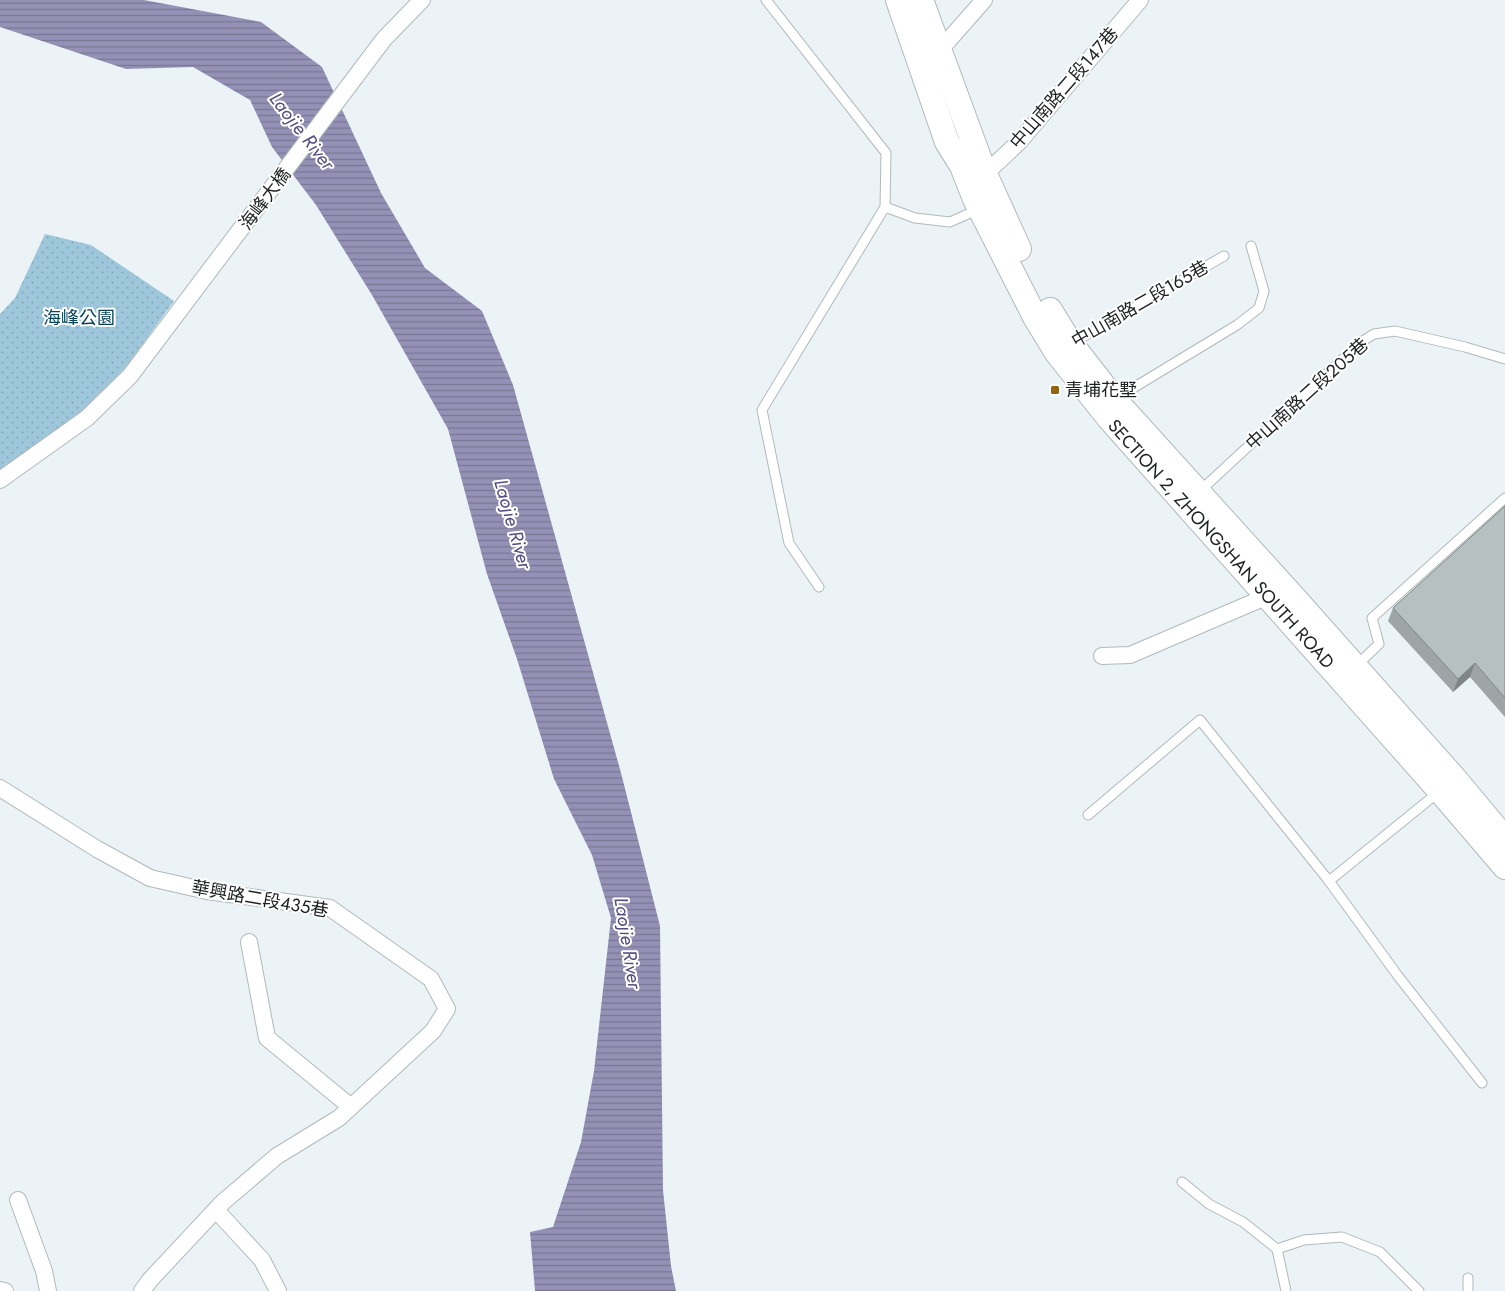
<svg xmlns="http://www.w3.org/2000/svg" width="1505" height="1291" font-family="Jost,'Noto Sans TC',sans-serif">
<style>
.park{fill:url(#park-dots)}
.water{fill:url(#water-rules)}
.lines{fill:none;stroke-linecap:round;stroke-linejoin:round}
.lane-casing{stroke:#b1b9bc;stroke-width:11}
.street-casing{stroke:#b1b9bc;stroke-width:18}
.secondary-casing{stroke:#b1b9bc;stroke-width:26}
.lane{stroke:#fff;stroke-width:9}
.street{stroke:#fff;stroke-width:16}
.secondary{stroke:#fff;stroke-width:24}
.wall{fill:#9da5a6}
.shaded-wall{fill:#808687}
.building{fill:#b7c0c1;stroke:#808687}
.poi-dot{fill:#926511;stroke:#fff;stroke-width:2}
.labels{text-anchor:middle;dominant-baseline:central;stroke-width:4;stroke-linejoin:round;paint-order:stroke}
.street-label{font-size:18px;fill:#1e2122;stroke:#fff}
.park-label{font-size:18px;fill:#07445a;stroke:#fff}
.poi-label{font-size:18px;fill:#1e2122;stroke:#fff;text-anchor:start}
.water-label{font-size:19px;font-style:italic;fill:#544b7f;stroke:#fff}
</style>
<defs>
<pattern id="park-dots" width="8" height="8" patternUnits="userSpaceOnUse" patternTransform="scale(1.25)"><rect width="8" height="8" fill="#9ec7db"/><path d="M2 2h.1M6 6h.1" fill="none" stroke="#88abbc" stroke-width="1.8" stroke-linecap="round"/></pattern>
<pattern id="water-rules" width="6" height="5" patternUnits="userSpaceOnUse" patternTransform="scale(1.25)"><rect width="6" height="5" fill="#9591b6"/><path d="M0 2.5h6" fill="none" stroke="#797694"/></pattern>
</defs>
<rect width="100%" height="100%" fill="#ebf3f7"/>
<polygon class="park" points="45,234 91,245 174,301 126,367 81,414 0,471 0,314 15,298"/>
<polygon class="water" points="0,0 144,0 261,22 322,67 381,193 425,268 482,311 513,385 621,773 660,926 663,1190 671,1266 676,1291 535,1291 530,1232 553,1227 581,1142 594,1071 611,918 592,855 554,779 517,659 487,574 448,429 372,295 316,205 272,147 250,100 193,67 126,69 0,27"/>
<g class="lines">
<g class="lane-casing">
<g id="lane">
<polyline points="766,0 886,153 885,207 762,410 789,543 819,587"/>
<polyline points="885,207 915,218 950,222 979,209"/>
<polyline points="1072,343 1224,256"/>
<polyline points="1115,399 1237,325 1259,308 1264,291 1251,246"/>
<polyline points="1200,491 1361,342 1374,334 1395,331 1465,347 1505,359"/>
<polyline points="1355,667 1379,644 1372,618 1505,498"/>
<polyline points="1440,791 1329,881 1398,976 1482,1083"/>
<polyline points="1088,815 1200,720 1329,881"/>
<polyline points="1182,1182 1209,1204 1243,1222 1277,1249"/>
<polyline points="1468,1278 1468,1291"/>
<polyline points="1286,1291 1277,1249 1304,1240 1342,1237 1380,1252 1419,1291"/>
</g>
</g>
<g class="street-casing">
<g id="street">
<polyline points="940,50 984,0"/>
<polyline points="985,174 1019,142 1140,0"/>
<polyline points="0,480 87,418 130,376 384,39 422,0"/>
<polyline points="1102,656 1130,655 1268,596"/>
<polyline points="0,788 97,849 150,878 207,891 330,908 431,979 447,1009 433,1031 339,1118 277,1156 223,1202 150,1280 142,1291"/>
<polyline points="249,942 267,1038 351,1107"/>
<polyline points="18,1200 44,1271 48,1291"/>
<polyline points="216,1210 262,1260 278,1291"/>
<polyline points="0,1290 5,1291"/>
</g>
</g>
<g class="secondary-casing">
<g id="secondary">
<polyline points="898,0 947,142 962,166 975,199 1035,317 1057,353 1108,417 1440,791 1505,867"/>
<polyline points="921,0 985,174 1019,249"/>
<polyline points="1050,310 1069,341 1114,399 1297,601 1455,779 1505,839"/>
</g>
</g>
<use href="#lane" class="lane"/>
<use href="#street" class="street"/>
<use href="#secondary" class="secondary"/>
</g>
<polygon class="wall" points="1505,506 1505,717 1470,677 1453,692 1388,621 1393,608"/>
<polygon class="shaded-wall" points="1475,663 1470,677 1453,692 1458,679"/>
<polygon class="building" points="1505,506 1505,698 1475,663 1458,679 1393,608"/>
<rect class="poi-dot" x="1050" y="385" width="10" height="10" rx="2.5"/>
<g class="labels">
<g class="street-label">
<text transform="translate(1064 88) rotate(-49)">中山南路二段147巷</text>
<text transform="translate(265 199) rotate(-53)">海峰大橋</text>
<text transform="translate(1140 304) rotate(-30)">中山南路二段165巷</text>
<text transform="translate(1307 394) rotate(-42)">中山南路二段205巷</text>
<text transform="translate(1221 544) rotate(48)">SECTION 2, ZHONGSHAN SOUTH ROAD</text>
<text transform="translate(260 899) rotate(10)">華興路二段435巷</text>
</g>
<g class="park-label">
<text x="79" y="318">海峰公園</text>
</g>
<g class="poi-label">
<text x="1065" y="390">青埔花墅</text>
</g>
<g class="water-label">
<text transform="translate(302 131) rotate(52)">Laojie River</text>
<text transform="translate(513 524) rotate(74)">Laojie River</text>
<text transform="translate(628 943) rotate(81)">Laojie River</text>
</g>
</g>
</svg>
